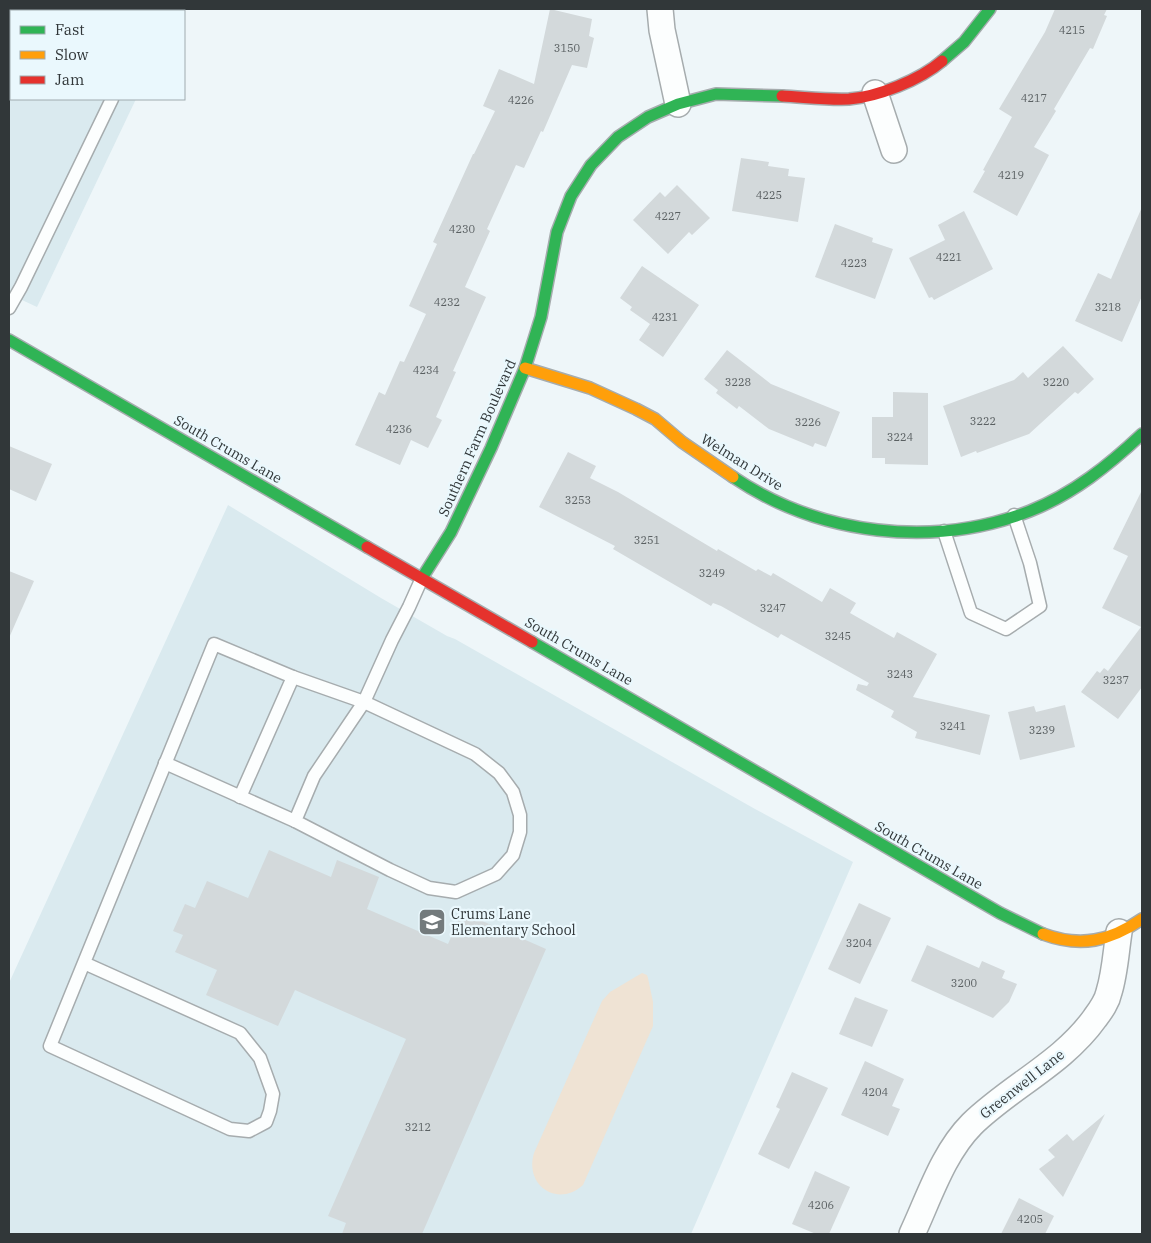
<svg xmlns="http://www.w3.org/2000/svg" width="1151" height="1243" font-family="'IBM Plex Serif',serif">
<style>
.built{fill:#daeaef}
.green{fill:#efe3d4}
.building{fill:#d3d9db}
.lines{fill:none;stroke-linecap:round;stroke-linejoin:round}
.lane-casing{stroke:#a6acae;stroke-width:15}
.street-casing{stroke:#a6acae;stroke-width:28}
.fast-casing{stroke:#a6acae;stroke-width:14}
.slow-casing{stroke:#a6acae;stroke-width:14}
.jam-casing{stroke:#a6acae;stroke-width:14}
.lane{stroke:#fcfefe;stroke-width:12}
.street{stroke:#fcfefe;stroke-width:25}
.fast{stroke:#30b455;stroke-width:11}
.slow{stroke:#ff9f0a;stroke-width:11}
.jam{stroke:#e5322d;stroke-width:11}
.labels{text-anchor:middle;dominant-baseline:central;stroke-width:4.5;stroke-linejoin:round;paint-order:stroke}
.number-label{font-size:11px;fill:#5a6062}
.street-label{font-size:14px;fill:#313739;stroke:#eaf8fd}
.poi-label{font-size:14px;fill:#313739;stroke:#eaf8fd;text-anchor:start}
</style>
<rect width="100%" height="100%" fill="#eef6f9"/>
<g class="built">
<polygon points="9,9 179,9 178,11 11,11 11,99 136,99 37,307 9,294"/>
<polygon points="228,505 381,598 447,636 455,639 755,809 853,862 691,1234 9,1234 9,983"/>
</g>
<path class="green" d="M 642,973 L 647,975 L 648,978 L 653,1002 L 653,1026 L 583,1185 C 558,1208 524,1186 534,1153 L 602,1001 L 610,992 Z"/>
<g class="building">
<polygon points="550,9 592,19 589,36 594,38 587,68 572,65 543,132 541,131 524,168 516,165 487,229 490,231 465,287 486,297 453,371 456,372 436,417 442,420 428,448 411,440 400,465 355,445 379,392 385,395 400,361 404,362 426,314 409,306 437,244 433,242 473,154 474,154 495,111 483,106 499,69 534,84"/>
<polygon points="1055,9 1107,9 1104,15 1107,16 1093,49 1090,48 1054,109 1056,111 1034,147 1049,155 1017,216 973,192 985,171 983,170 1012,117 999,109 1045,32"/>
<polygon points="741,158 769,162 768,166 789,169 788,176 805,178 798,222 732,211"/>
<polygon points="677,185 710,218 692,235 689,232 668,254 633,220 660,192 665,197"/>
<polygon points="1142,207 1142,296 1122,342 1075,321 1098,273 1111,279"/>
<polygon points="964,211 993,269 934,300 932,297 929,298 909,258 945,240 938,225"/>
<polygon points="835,224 873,238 872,242 893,249 875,299 815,277"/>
<polygon points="642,266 699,305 663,357 639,340 650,324 630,310 632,307 620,298"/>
<polygon points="1063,346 1094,379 1078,394 1075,392 1029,434 977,453 976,451 961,457 943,406 1014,380 1023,372 1028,378"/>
<polygon points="727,350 771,384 840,412 826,447 815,443 813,447 769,429 739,406 737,409 716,393 718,390 704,379"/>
<polygon points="893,392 928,393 928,465 885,464 885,458 872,458 872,417 893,417"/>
<polygon points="9,446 52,464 36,501 9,489"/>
<polygon points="568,452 596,466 590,478 618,492 717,551 718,549 756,571 758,569 771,576 773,573 822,602 830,588 856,603 850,613 894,638 897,632 937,654 913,697 990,715 980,755 915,738 917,732 891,717 894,711 856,690 858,684 867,686 869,683 781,634 778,638 721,606 713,603 711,606 613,549 615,546 539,507"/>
<polygon points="1142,490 1142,687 1118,719 1081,692 1097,671 1100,673 1104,668 1108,671 1141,627 1102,608 1128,556 1113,549"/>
<polygon points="9,571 34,581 9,638"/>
<polygon points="1065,705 1075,747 1020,760 1008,712 1034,706 1036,712"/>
<polygon points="269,850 331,877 337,860 379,877 367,909 448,944 462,912 546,949 422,1234 342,1234 346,1223 328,1216 406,1039 295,990 278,1026 206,995 217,970 175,952 183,935 173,931 185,904 195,908 207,881 248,898"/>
<polygon points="859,903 891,918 860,984 828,969"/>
<polygon points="927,945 979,968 982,961 1005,971 1002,978 1017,984 1009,1002 993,1018 911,981"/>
<polygon points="855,997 888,1010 872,1047 839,1034"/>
<polygon points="865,1061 904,1079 892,1106 900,1109 888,1136 841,1115"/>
<polygon points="792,1072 828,1088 789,1169 758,1154 780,1109 776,1107"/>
<polygon points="1105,1114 1063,1197 1039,1169 1055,1157 1048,1150 1067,1134 1073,1141"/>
<polygon points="815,1171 850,1187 829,1234 816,1234 792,1224"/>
<polygon points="1019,1198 1054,1216 1045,1234 1001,1234"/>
</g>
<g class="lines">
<g class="lane-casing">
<g id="lane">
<polyline points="154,11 155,9"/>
<polyline points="9,308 21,287 112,99"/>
<polyline points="944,531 971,613 1006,629 1040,606 1030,563 1014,515"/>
<polyline points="165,763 295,821"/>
<polyline points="240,797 293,677"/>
<polyline points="84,963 240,1033 260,1058 273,1094 270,1111 266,1122 249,1131 230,1129 50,1046 214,644 293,677 364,702 475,754 499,773 513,792 520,815 520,832 513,855 496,874 456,892 429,888 390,870 295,821 314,776 364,702 392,640 409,607 422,578"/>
</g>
</g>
<g class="street-casing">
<g id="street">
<polyline points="660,9 662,30 678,104"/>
<polyline points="875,93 894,150"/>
<path d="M 912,1234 C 929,1198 943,1153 972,1124 C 1011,1086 1063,1063 1095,1018 C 1101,1010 1107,1002 1109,992 C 1115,973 1116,951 1119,932"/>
</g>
</g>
<g class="fast-casing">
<g id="fast">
<polyline points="942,61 964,42 990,9"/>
<polyline points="9,340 367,547"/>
<path d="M 733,477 C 819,535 933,549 1030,511 C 1073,494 1109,465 1142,434"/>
<polyline points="422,578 451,532 491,448 525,368 541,317 557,232 571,196 591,165 618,137 648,117 678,104 716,94 782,96"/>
<polyline points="532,642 1000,913 1043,934"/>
</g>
</g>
<g class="slow-casing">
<g id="slow">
<polyline points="525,368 590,388 636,409 655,419 682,442 733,477"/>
<path d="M 1043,934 C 1081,948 1110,941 1142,919"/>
</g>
</g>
<g class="jam-casing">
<g id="jam">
<path d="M 782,96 C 804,97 827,100 849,99 C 877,97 920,80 942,61"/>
<polyline points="367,547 532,642"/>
</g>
</g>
<use href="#lane" class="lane"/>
<use href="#street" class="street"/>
<use href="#fast" class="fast"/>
<use href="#slow" class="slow"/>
<use href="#jam" class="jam"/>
</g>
<defs>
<g id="school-square" transform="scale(1.4375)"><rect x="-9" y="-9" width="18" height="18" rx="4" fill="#737a7c" stroke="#eaf8fd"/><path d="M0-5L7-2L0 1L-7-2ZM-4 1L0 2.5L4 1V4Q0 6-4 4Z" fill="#fff"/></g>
</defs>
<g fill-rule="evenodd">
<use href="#school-square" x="432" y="922"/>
</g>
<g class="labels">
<g class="number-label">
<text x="1072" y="30">4215</text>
<text x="567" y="48">3150</text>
<text x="1034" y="98">4217</text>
<text x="521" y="100">4226</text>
<text x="1011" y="175">4219</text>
<text x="769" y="195">4225</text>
<text x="668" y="216">4227</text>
<text x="462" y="229">4230</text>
<text x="949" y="257">4221</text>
<text x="854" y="263">4223</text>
<text x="447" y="302">4232</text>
<text x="1108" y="307">3218</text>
<text x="665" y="317">4231</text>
<text x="426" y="370">4234</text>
<text x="738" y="382">3228</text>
<text x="1056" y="382">3220</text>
<text x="983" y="421">3222</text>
<text x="808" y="422">3226</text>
<text x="399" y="429">4236</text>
<text x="900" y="437">3224</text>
<text x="578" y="500">3253</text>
<text x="647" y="540">3251</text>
<text x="712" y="573">3249</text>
<text x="773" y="608">3247</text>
<text x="838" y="636">3245</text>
<text x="900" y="674">3243</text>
<text x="1116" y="680">3237</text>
<text x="953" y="726">3241</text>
<text x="1042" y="730">3239</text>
<text x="859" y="943">3204</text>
<text x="964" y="983">3200</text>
<text x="875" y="1092">4204</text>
<text x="418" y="1127">3212</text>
<text x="821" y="1205">4206</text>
<text x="1030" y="1219">4205</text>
</g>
<g class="street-label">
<text transform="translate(477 438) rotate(-66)">Southern Farm Boulevard</text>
<text transform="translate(228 449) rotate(30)">South Crums Lane</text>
<text transform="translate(742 462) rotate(32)">Welman Drive</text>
<text transform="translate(579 651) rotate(30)">South Crums Lane</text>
<text transform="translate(929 855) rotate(30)">South Crums Lane</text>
<text transform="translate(1022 1084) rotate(-38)">Greenwell Lane</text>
</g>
<g class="poi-label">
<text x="451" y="914">Crums Lane<tspan x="451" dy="16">Elementary School</tspan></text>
</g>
</g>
<rect width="1151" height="1243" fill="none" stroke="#313739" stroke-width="20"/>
<rect x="10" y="10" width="175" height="90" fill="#eaf8fd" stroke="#a0abaf"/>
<rect x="20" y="26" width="25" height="8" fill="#30b455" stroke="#a0abaf"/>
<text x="55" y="35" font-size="15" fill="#313739">Fast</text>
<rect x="20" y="51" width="25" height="8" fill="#ff9f0a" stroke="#a0abaf"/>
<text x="55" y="60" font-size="15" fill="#313739">Slow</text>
<rect x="20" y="76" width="25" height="8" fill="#e5322d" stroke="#a0abaf"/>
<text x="55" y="85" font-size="15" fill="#313739">Jam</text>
</svg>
